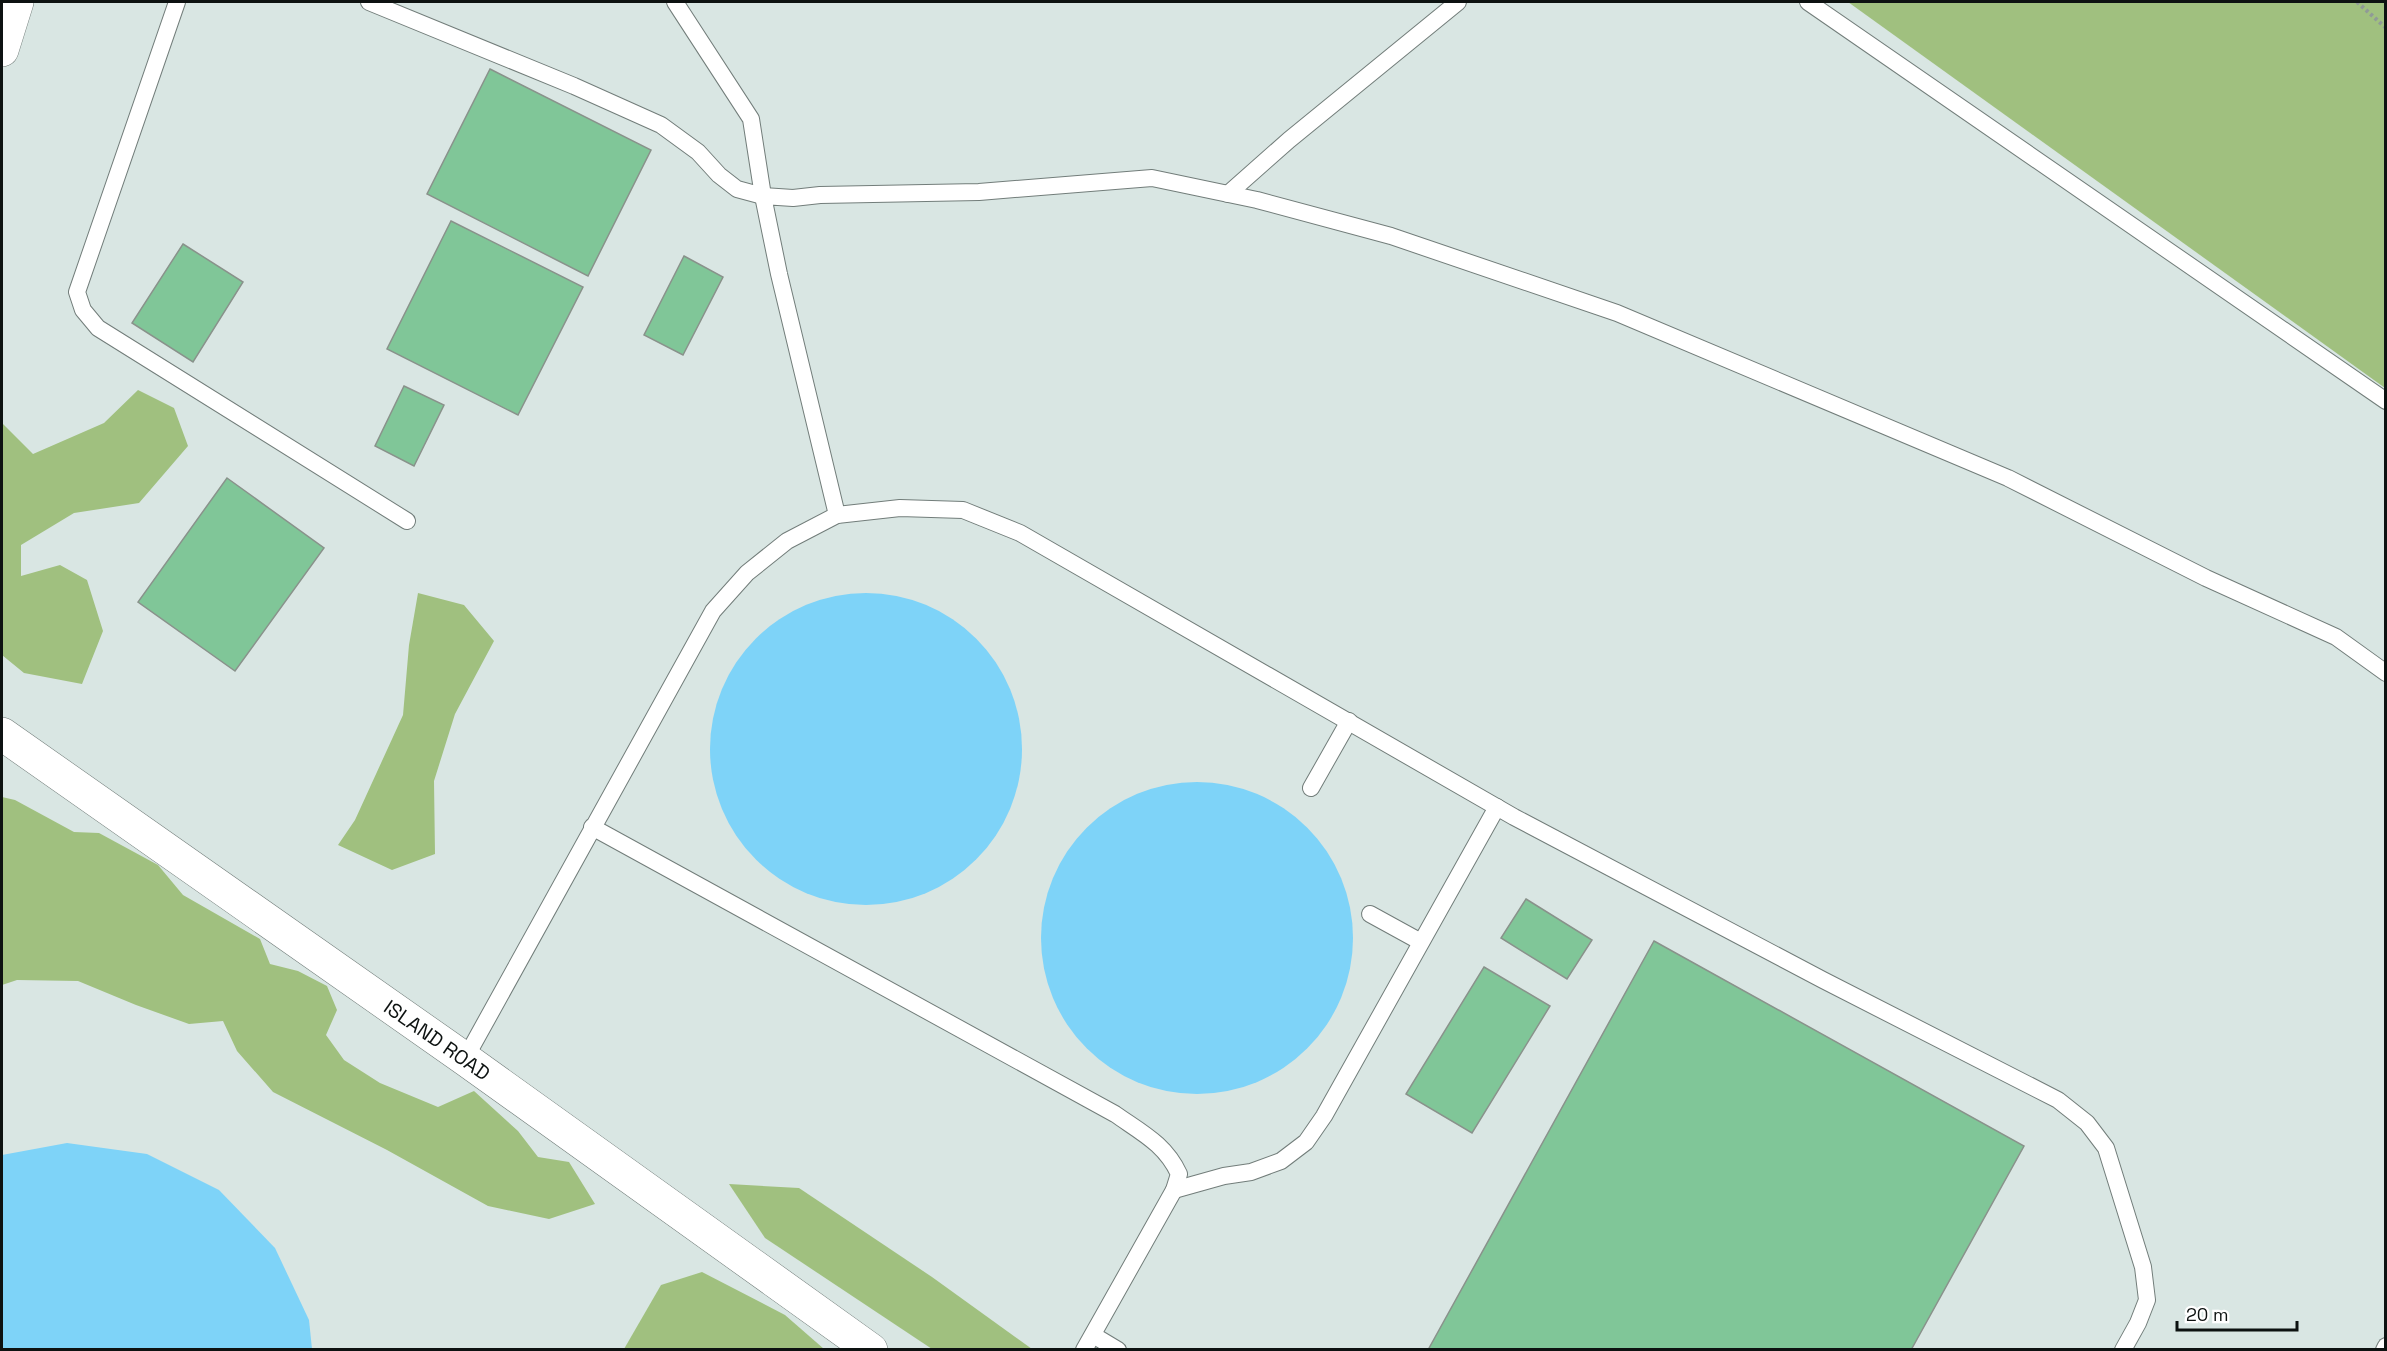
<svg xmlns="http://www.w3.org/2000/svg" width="2387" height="1351" font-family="'Space Grotesk',sans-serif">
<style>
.green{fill:#a0c07f}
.water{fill:#7ed3f8}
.building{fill:#80c698;stroke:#89928b;stroke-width:1.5}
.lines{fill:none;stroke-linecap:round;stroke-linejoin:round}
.service-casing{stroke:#727d7a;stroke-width:18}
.minor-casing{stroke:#727d7a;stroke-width:34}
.tertiary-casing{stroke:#727d7a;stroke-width:34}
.path{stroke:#909a97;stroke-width:4;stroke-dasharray:3 3;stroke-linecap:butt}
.service{stroke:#fff;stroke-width:16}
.minor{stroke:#fff;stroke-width:33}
.tertiary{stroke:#fff;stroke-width:33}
.labels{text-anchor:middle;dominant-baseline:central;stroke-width:4.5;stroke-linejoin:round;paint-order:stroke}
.street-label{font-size:20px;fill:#0d1211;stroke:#fff}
</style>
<rect width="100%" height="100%" fill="#d9e6e3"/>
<g class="green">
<polygon points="1848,2 2385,2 2385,388"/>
<polygon points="138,390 174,408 188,446 139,503 74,513 21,545 21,576 60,565 87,580 103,631 82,684 24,673 2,655 2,423 33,454 104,423"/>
<polygon points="418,593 464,605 494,641 455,714 434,781 435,854 392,870 338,845 355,820 403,715 409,645"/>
<polygon points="2,797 15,800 74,832 99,833 158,865 183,895 260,939 270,964 298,971 327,986 337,1010 326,1035 344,1060 380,1083 438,1107 474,1091 518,1131 538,1157 569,1162 595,1204 549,1219 488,1206 387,1150 273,1092 237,1051 223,1021 189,1024 136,1005 78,981 17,980 2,985"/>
<polygon points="729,1184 799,1188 932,1277 1032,1349 932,1349 765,1238"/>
<polygon points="702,1272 785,1315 824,1349 624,1349 661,1285"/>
</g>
<g class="water">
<circle cx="866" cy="749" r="156"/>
<circle cx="1197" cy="938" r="156"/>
<polygon points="67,1143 147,1154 219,1190 275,1248 309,1320 312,1349 2,1349 2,1155"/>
</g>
<g class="building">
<polygon points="490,69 651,150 588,276 427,194"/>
<polygon points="451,221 583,287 518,415 387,349"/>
<polygon points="183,244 243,282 193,362 132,323"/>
<polygon points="684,256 723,277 683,355 644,335"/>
<polygon points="404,386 444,405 414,466 375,446"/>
<polygon points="227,478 324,548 235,671 138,602"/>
<polygon points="1526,899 1592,940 1567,979 1501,938"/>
<polygon points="1654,941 2024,1146 1911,1350 1428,1350"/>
<polygon points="1484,967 1550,1006 1472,1133 1406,1094"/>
</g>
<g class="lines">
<g class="service-casing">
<g id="service">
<polyline points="177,2 77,292 83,310 98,328 407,521"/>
<polyline points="369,2 574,86 661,125 698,152 719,175 737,189 763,196 751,119 675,2"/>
<polyline points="1808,2 2386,401"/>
<polyline points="1228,194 1289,140 1458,2"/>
<polyline points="837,515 779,274 763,196 793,198 820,195 979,192 1152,178 1257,200 1391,236 1617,313 2008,478 2206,578 2336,637 2386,673"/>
<polyline points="1311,788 1349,721"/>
<path d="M 592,827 L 1115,1114 C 1142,1133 1165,1144 1179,1174 L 1174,1190 L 1084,1350"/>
<polyline points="1370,914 1421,942"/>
<polyline points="465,1059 713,611 747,573 787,541 837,515 900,508 963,510 1020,533 1514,817 1823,980 2058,1100 2087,1123 2106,1148 2143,1267 2147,1300 2138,1323 2123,1350"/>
<polyline points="1174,1190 1224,1176 1251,1172 1281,1161 1306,1142 1324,1116 1497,807"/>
<polyline points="1093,1335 1118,1350"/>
<polyline points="2384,1350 2386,1346"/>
</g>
</g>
<g class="minor-casing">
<polyline id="minor" points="2,734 465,1059 871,1350"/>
</g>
<g class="tertiary-casing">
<polyline id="tertiary" points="2,50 17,2"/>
</g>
<polyline class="path" points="2357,2 2386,28"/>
<use href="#service" class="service"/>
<use href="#minor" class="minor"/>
<use href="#tertiary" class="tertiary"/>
</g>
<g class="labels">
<g class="street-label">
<text transform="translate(437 1040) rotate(35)">ISLAND ROAD</text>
</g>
</g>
<rect width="2387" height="1351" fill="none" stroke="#0d1211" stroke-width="6"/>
<path d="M2177 1321v9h120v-9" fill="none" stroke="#0d1211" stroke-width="3"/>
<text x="2186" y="1321" font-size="18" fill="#0d1211" stroke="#ffffff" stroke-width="4.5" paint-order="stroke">20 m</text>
</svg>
